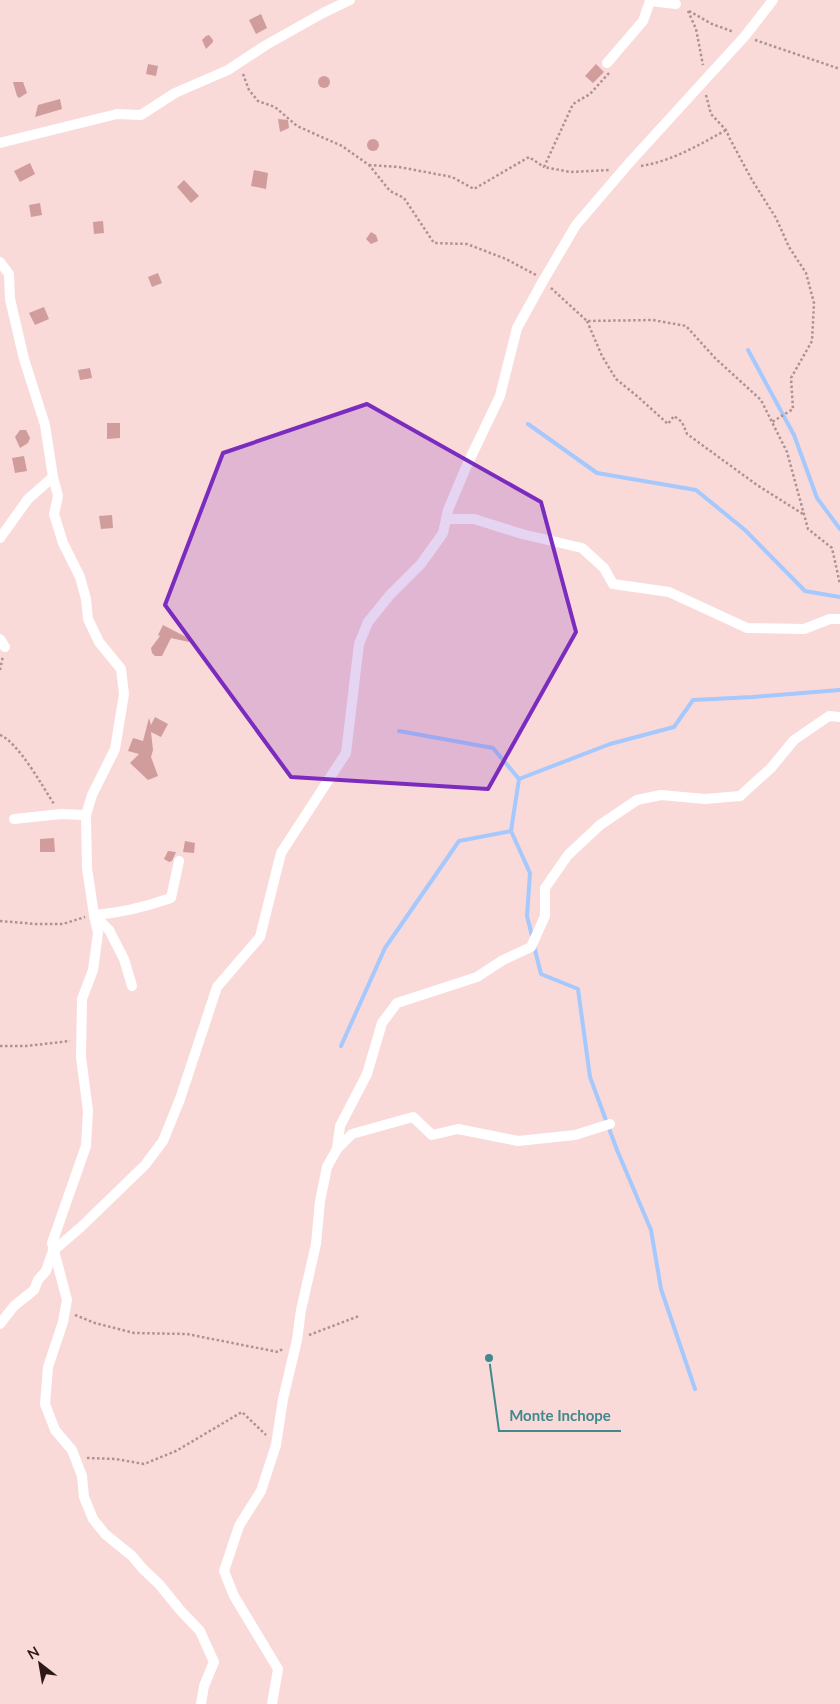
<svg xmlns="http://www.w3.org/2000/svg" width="840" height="1704" font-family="Lato,sans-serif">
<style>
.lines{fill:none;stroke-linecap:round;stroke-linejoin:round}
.stream{stroke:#a5c8fd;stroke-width:4}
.building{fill:#d09c9c}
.path{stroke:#ae9292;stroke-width:2.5;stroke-dasharray:2.5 2.5;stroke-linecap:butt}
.street{stroke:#fff;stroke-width:10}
.marked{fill:#7b2cbf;fill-opacity:0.2;stroke:#7b2cbf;stroke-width:4;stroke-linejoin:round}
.leader{fill:none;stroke:#41898c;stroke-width:2}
.callout-dot{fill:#41898c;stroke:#fad9d9;stroke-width:2}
.callout-label{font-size:15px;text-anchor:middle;font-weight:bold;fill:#41898c;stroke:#fad9d9;stroke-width:5;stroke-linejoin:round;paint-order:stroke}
</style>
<rect width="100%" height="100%" fill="#fad9d9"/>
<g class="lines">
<g class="stream">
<polyline points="748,350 794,435 817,498 840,529"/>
<polyline points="528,424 597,473 696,490 745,530 805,591 840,597"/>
<polyline points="399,731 493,748 519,779 610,744 674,727 693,700 753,697 840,690"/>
<polyline points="511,831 530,873 527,916 532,936"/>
<polyline points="534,946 541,974 578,989 590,1077 617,1150 651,1230 661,1289 695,1389"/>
<polyline points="341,1046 385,948 459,841 511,831 519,779"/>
</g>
</g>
<g class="building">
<polygon points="261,14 267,28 256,34 249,20"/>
<polygon points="209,35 213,40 213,42 206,49 202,40 206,36"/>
<polygon points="148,64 158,66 156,76 146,74"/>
<polygon points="596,64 604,72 593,83 585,76"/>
<circle cx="324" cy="82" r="6"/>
<polygon points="13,82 23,82 27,93 19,98 17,96"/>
<polygon points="60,99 62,109 35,117 38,105"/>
<polygon points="278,119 288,120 289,128 280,132"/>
<circle cx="373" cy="145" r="6"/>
<polygon points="30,163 35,174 20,182 14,171"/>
<polygon points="254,170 268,173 266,189 251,186"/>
<polygon points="184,180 199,196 191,203 177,187"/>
<polygon points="40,203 42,215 31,217 29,205"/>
<polygon points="103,221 104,233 94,234 93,222"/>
<polygon points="371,232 376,235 378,241 371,244 366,239"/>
<polygon points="158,273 162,283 152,287 148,277"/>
<polygon points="44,307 49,319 35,325 29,313"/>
<polygon points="90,368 92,378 80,380 78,370"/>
<polygon points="107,423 120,423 120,438 107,439"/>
<polygon points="20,430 26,430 30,438 28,443 20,448 15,437"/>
<polygon points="24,456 27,471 15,473 12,458"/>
<polygon points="112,515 113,528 101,529 99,516"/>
<polygon points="163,625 190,639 189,642 171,638 162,656 155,656 152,653 151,648 160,636 158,635"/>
<polygon points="155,717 168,724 161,737 151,732 153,750 151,757 158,776 148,780 130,763 139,754 128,751 133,738 143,741 149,718 151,725"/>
<polygon points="54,838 55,852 40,852 40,839"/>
<polygon points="185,841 195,843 194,853 183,852"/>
<polygon points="168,851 176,852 172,861 169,862 164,859"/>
</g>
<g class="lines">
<g class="path">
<polyline points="688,11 696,29 703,65"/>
<polyline points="689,11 712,24 734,32"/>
<polyline points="755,40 840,69"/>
<polyline points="609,73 590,94 573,104 544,167 570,172 609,170"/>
<polyline points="243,74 249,90 258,101 275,107 297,126 342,146 369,165 390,191 404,198 434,243 467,244 506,259 536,275"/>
<polyline points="706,95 711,114 726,130 730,139 752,180 776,218 789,247 806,273 814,303 812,341 791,378 793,409 772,422"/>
<polyline points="369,165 399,167 452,177 474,189 529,157 544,167"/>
<path d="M 641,166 C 672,161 699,145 726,130"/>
<polyline points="551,288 587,321 653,320 686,326 715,358 761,400 787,452 808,529 832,548 840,584"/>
<polyline points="587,321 602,356 616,379 637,396 668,424 674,416 682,422 687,434 757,485 803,514"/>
<polyline points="0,670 3,656"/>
<path d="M 0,735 C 18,742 43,787 54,804"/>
<polyline points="0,921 36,924 63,924 85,917"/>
<polyline points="0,1046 26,1046 70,1041"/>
<polyline points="75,1315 95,1323 134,1333 187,1334 278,1352 284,1348"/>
<polyline points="309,1335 359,1316"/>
<polyline points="87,1458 116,1459 144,1464 176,1451 242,1412 266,1435"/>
</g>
<g class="street">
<polyline points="607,63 643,21 650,1 676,4"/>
<polyline points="0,143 117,114 141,115 175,93 228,70 266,45 323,13 350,0"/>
<polyline points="0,262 9,274 10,299 24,359 45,425 53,477 58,496 54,514 63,543 80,577 86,599 88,619 99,642 121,669 124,694 115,749 92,795 86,815 87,868 94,915 98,933 93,970 82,999 81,1057 88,1111 86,1146 52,1243 67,1300 63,1322 48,1367 45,1404 55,1430 72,1450 82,1476 84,1497 93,1519 105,1534 132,1556 143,1569 159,1584 180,1610 200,1631 214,1662 204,1686 201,1704"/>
<polyline points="446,519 474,519 522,534 582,548 604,568 613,584 669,592 747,628 804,629 830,619 840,619"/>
<polyline points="0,538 28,499 53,477"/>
<polyline points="0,639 5,647"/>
<polyline points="14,819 61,814 86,815"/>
<path d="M 94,915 C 121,913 145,907 171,898 L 179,861"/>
<polyline points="94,915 109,930 124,959 132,986"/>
<polyline points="337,1149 340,1126 367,1074 382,1023 397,1003 477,977 503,960 531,947 545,916 545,888 568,855 600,825 637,800 661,795 705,799 740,796 771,768 794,740 829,716 840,717"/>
<polyline points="0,1324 14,1306 34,1290 38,1280 46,1271 53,1251 81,1227 145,1165 163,1141 180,1099 217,987 260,937 281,853 346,753 359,644 368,622 389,596 421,564 443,533 448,510 467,465 500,396 517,328 543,281 576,225 630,162 745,36 773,0"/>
<polyline points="272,1704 278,1669 234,1596 224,1571 239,1526 261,1491 276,1445 283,1399 297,1340 301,1310 316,1244 320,1201 327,1167 337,1149 352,1134 413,1117 432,1135 458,1129 518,1141 575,1135 610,1124"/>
</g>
</g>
<path class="marked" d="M 367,404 L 541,502 L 576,632 L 488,789 L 291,777 L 165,605 L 223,453 Z"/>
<path class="leader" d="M489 1358L499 1431H621"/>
<circle class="callout-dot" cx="489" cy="1358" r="5"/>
<g class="callout-label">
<text x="560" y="1421">Monte Inchope</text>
</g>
<g transform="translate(40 1664) rotate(329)" stroke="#fad9d9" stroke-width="4" paint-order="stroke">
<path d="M0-4L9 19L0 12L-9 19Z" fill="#2c1819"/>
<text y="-8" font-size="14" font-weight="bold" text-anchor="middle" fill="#2c1819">N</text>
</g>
</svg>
